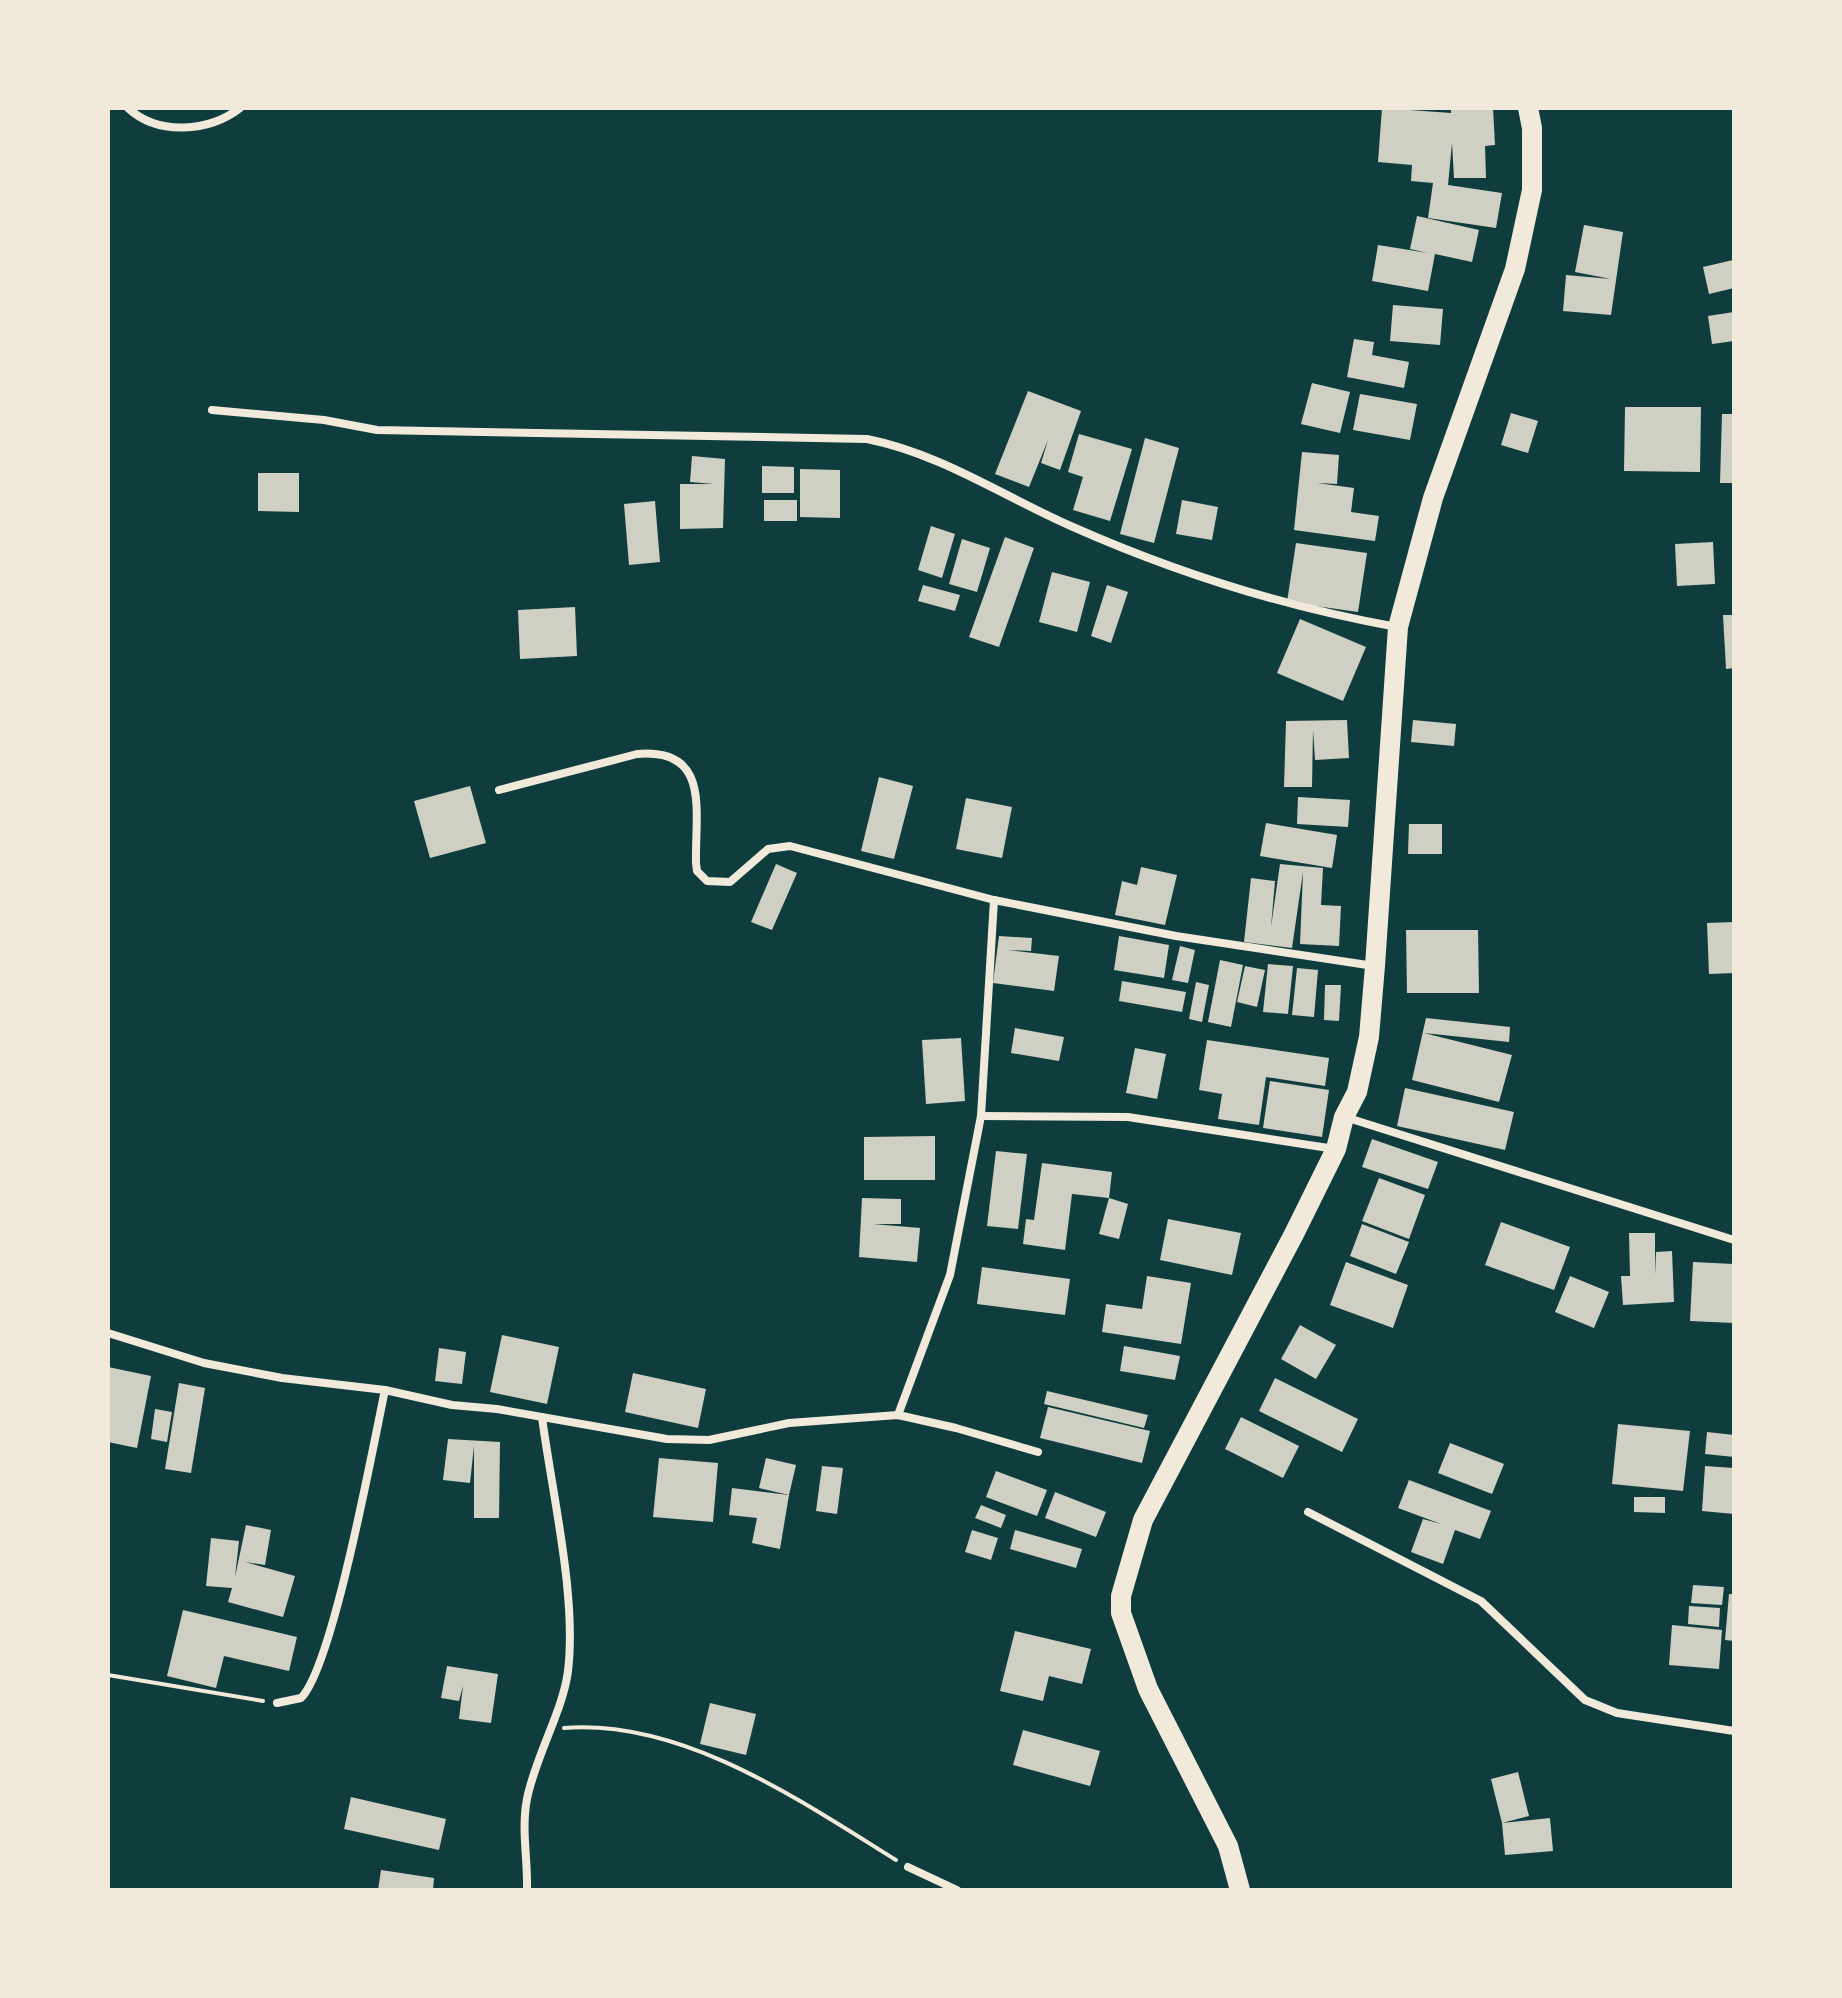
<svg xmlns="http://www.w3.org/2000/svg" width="1842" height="1998" font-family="'Fira Sans Condensed',sans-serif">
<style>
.building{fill:#cfcfc3}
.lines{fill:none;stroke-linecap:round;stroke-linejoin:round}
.path{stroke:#f1e9da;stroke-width:4}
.minor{stroke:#f1e9da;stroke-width:8}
.trunk{stroke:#f1e9da;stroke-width:20}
</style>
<rect width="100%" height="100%" fill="#0f3d3e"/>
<g class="building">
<polygon points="1382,108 1451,113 1451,108 1493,108 1495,145 1485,146 1486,178 1454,178 1452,143 1448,185 1502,193 1496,228 1428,218 1433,183 1411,181 1412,165 1378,162"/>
<polygon points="1417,216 1479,230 1472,262 1435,254 1428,291 1372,281 1378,245 1428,253 1410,249"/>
<polygon points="1584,225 1623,232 1611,315 1563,311 1566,275 1611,279 1575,272"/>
<polygon points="1733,260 1734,288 1709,294 1703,267"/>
<polygon points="1393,305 1443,309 1440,345 1390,341"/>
<polygon points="1734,312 1734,341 1712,344 1708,316"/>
<polygon points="1354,339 1374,342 1372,355 1409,362 1404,388 1347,377"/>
<polygon points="1312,383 1350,392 1340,433 1301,424"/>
<polygon points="1028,391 1081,411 1060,470 1041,463 1048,440 1029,487 995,474"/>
<polygon points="1360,394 1417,404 1410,440 1353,430"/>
<polygon points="1625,407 1701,407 1700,472 1624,471"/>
<polygon points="1511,413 1538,421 1528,453 1501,445"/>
<polygon points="1722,414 1734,414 1734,483 1720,483"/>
<polygon points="1079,434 1132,449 1110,521 1073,510 1083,477 1068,472"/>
<polygon points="1145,438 1179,448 1154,543 1120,534"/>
<polygon points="1302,452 1339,455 1337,484 1317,483 1354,488 1351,512 1379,516 1375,541 1294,530"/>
<polygon points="692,456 725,459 723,528 680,529 680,484 714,484 690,482"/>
<polygon points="762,466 794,467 794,493 762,493"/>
<polygon points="800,469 840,470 840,518 800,517"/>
<polygon points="258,473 299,473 299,512 258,511"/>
<rect x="764" y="500" width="33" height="21"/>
<polygon points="1182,500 1218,507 1212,540 1176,534"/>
<polygon points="655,501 660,562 629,565 624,504"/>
<polygon points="931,526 955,534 942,578 918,570"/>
<polygon points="1005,537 1034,548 999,647 969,637"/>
<polygon points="962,539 990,548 977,592 949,584"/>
<polygon points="1713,542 1715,584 1677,586 1675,544"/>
<polygon points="1296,543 1367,553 1358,612 1287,602"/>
<polygon points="1052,572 1090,582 1077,632 1039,622"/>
<polygon points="923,585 960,595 955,611 918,601"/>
<polygon points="1107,585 1128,592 1111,643 1091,636"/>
<polygon points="575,607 577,656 520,659 518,610"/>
<polygon points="1723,615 1734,615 1734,668 1726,669"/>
<polygon points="1300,619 1366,647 1343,701 1277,673"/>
<polygon points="1347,720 1349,758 1315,760 1313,730 1312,787 1284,787 1286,721"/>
<polygon points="1413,720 1456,724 1454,746 1411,742"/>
<polygon points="879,777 913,786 894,859 861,851"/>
<polygon points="470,786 486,843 430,858 414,801"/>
<polygon points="1298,797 1350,800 1348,827 1297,824"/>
<polygon points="966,798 1012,807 1002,858 956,849"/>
<polygon points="1266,823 1337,835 1332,868 1260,856"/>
<polygon points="1409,824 1442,824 1442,854 1408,854"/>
<polygon points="776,864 797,873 772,930 751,922"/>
<polygon points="1280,864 1323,868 1321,905 1341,906 1339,946 1300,944 1303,872 1292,948 1244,942 1251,878 1275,881 1271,927"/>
<polygon points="1141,867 1177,875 1165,925 1115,915 1122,881 1137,885"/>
<polygon points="1734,922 1734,973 1709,974 1707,923"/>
<polygon points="1406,930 1478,930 1479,993 1407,993"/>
<polygon points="999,936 1032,938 1031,951 1008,950 1059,956 1054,991 993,983"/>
<polygon points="1119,936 1169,945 1164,978 1114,970"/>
<polygon points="1180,946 1195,950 1188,983 1172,980"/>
<polygon points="1220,960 1243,965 1231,1027 1208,1022"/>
<polygon points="1268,964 1293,966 1288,1014 1263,1012"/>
<polygon points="1245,966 1265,970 1257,1007 1237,1002"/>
<polygon points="1297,968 1318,970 1314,1017 1292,1015"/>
<polygon points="1122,981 1186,992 1182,1012 1119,1001"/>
<polygon points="1196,982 1209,985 1202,1022 1189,1019"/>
<polygon points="1325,985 1341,985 1339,1021 1324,1020"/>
<polygon points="1426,1018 1510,1027 1509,1042 1424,1033 1512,1055 1499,1102 1412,1080"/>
<polygon points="1015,1028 1064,1037 1059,1061 1011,1053"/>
<polygon points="961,1038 965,1101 926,1104 922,1040"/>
<polygon points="1207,1040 1329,1058 1325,1086 1266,1077 1259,1125 1218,1119 1222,1094 1199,1090"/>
<polygon points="1135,1048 1166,1054 1157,1099 1126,1093"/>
<polygon points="1270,1081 1329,1090 1322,1137 1263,1128"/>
<polygon points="1405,1088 1514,1112 1505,1150 1397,1126"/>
<polygon points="935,1136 935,1180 864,1180 864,1137"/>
<polygon points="1372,1139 1438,1162 1428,1189 1362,1167"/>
<polygon points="996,1151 1027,1154 1018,1229 987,1226"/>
<polygon points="1042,1163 1112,1172 1109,1198 1072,1194 1065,1250 1023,1244 1026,1219 1034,1220"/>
<polygon points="1379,1178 1425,1195 1409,1239 1362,1221"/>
<polygon points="862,1198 901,1199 901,1224 873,1224 920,1228 917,1262 859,1257"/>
<polygon points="1109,1198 1128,1204 1119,1239 1099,1234"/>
<polygon points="1168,1219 1241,1233 1232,1275 1160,1260"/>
<polygon points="1501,1222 1570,1247 1554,1290 1485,1265"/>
<polygon points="1362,1224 1409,1242 1396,1274 1350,1256"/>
<polygon points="1629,1233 1655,1233 1655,1275 1656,1252 1672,1251 1674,1302 1623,1305 1621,1276 1630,1276"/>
<polygon points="1346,1262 1408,1285 1393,1328 1330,1305"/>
<polygon points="1693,1262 1734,1264 1734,1323 1690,1321"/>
<polygon points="982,1267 1070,1279 1065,1315 977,1304"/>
<polygon points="1147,1276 1191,1283 1181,1344 1102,1332 1106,1304 1142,1309"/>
<polygon points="1570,1276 1609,1292 1594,1328 1555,1312"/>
<polygon points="1300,1325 1336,1345 1316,1379 1281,1359"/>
<polygon points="502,1335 559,1347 547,1404 490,1392"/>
<polygon points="1124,1346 1180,1356 1175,1380 1120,1371"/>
<polygon points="439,1348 466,1352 462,1384 435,1381"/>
<polygon points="108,1367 151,1376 137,1448 108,1442"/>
<polygon points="633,1373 706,1389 698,1428 625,1412"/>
<polygon points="1275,1378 1358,1419 1342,1452 1259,1411"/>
<polygon points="179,1383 205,1388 191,1473 165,1469"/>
<polygon points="1047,1391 1148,1415 1144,1428 1044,1404"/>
<polygon points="1048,1407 1150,1431 1142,1463 1040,1438"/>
<polygon points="155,1409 172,1412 167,1442 151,1439"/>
<polygon points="1241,1417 1299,1446 1283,1478 1225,1449"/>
<polygon points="1618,1424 1690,1431 1683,1491 1612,1484"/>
<polygon points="1707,1432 1734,1435 1734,1457 1705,1454"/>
<polygon points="448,1439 500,1442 499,1518 474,1518 474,1446 470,1483 443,1480"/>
<polygon points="1450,1443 1504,1464 1492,1494 1438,1473"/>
<polygon points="659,1458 718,1463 713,1522 653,1517"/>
<polygon points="766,1458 796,1465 789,1495 759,1488"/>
<polygon points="822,1466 843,1468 837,1514 816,1511"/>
<polygon points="1705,1466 1734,1468 1734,1514 1702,1511"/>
<polygon points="996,1471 1047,1490 1037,1516 986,1497"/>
<polygon points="1409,1480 1491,1511 1480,1539 1455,1530 1443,1564 1411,1552 1423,1519 1441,1524 1398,1508"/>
<polygon points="732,1488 789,1495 780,1549 752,1543 757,1518 729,1515"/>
<polygon points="1055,1492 1106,1512 1096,1537 1045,1518"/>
<polygon points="1634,1497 1665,1497 1665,1513 1634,1512"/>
<polygon points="981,1505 1006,1515 1001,1528 975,1518"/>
<polygon points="246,1525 271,1530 265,1565 245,1562 295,1576 283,1617 228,1602 232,1588 206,1586 211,1538 239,1541 235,1577"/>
<polygon points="972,1530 998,1538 991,1560 965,1552"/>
<polygon points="1015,1530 1082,1549 1076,1568 1010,1549"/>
<polygon points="1693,1585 1724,1587 1722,1605 1691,1603"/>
<polygon points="1729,1594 1734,1594 1734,1641 1725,1640"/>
<polygon points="1689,1606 1720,1608 1719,1627 1688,1624"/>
<polygon points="183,1610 297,1637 289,1671 224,1656 216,1688 167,1676"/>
<polygon points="1672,1625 1722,1630 1719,1669 1669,1665"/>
<polygon points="1015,1631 1091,1649 1082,1684 1049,1676 1043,1701 1000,1691"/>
<polygon points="447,1666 498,1674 491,1723 459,1719 463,1686 459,1701 441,1698"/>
<polygon points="710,1703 756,1714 746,1755 700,1744"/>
<polygon points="1023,1730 1100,1751 1090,1786 1013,1765"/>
<polygon points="1518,1772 1529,1816 1502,1823 1550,1818 1553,1851 1505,1855 1502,1823 1491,1779"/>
<polygon points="351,1797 446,1819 439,1850 344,1829"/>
<polygon points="381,1870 434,1878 433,1890 378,1890"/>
</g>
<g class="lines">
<g class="path">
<polyline points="108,1675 263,1701"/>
<path d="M 564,1728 C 683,1719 799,1800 896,1860"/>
</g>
<g class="minor">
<path d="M 128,108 C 158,136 209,132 240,108"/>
<path d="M 212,410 L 324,420 L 377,430 L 867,439 C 942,454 1004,497 1073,527 C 1177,573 1285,607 1397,627"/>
<path d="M 499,790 L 637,754 C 711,748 695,810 696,863 L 697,871 L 707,881 L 730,882 L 768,849 L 790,846 L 994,900 L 1176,936 L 1374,966"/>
<polyline points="981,1116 1128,1117 1335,1149"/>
<polyline points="1345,1117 1734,1240"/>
<polyline points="108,1333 204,1363 282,1378 385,1390 452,1405 497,1409 667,1439 709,1440 789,1423 898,1415 956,1428 1038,1452"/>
<polyline points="898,1415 950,1275 981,1116 994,900"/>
<polyline points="1308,1512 1481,1601 1585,1700 1617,1713 1734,1731"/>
<path d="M 277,1703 L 301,1698 C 333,1666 373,1446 385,1390"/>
<polyline points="908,1867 957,1890"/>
<path d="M 527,1890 C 528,1860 521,1829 527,1799 C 535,1757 563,1711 568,1671 C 577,1596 552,1494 542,1417"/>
</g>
<polyline class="trunk" points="1240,1890 1228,1846 1148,1689 1121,1613 1121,1596 1143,1520 1294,1234 1336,1149 1344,1117 1357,1092 1369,1037 1375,966 1398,627 1433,498 1515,269 1532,190 1532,128 1528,108"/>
</g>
<rect width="1842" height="1998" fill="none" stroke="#f1e9da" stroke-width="220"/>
</svg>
